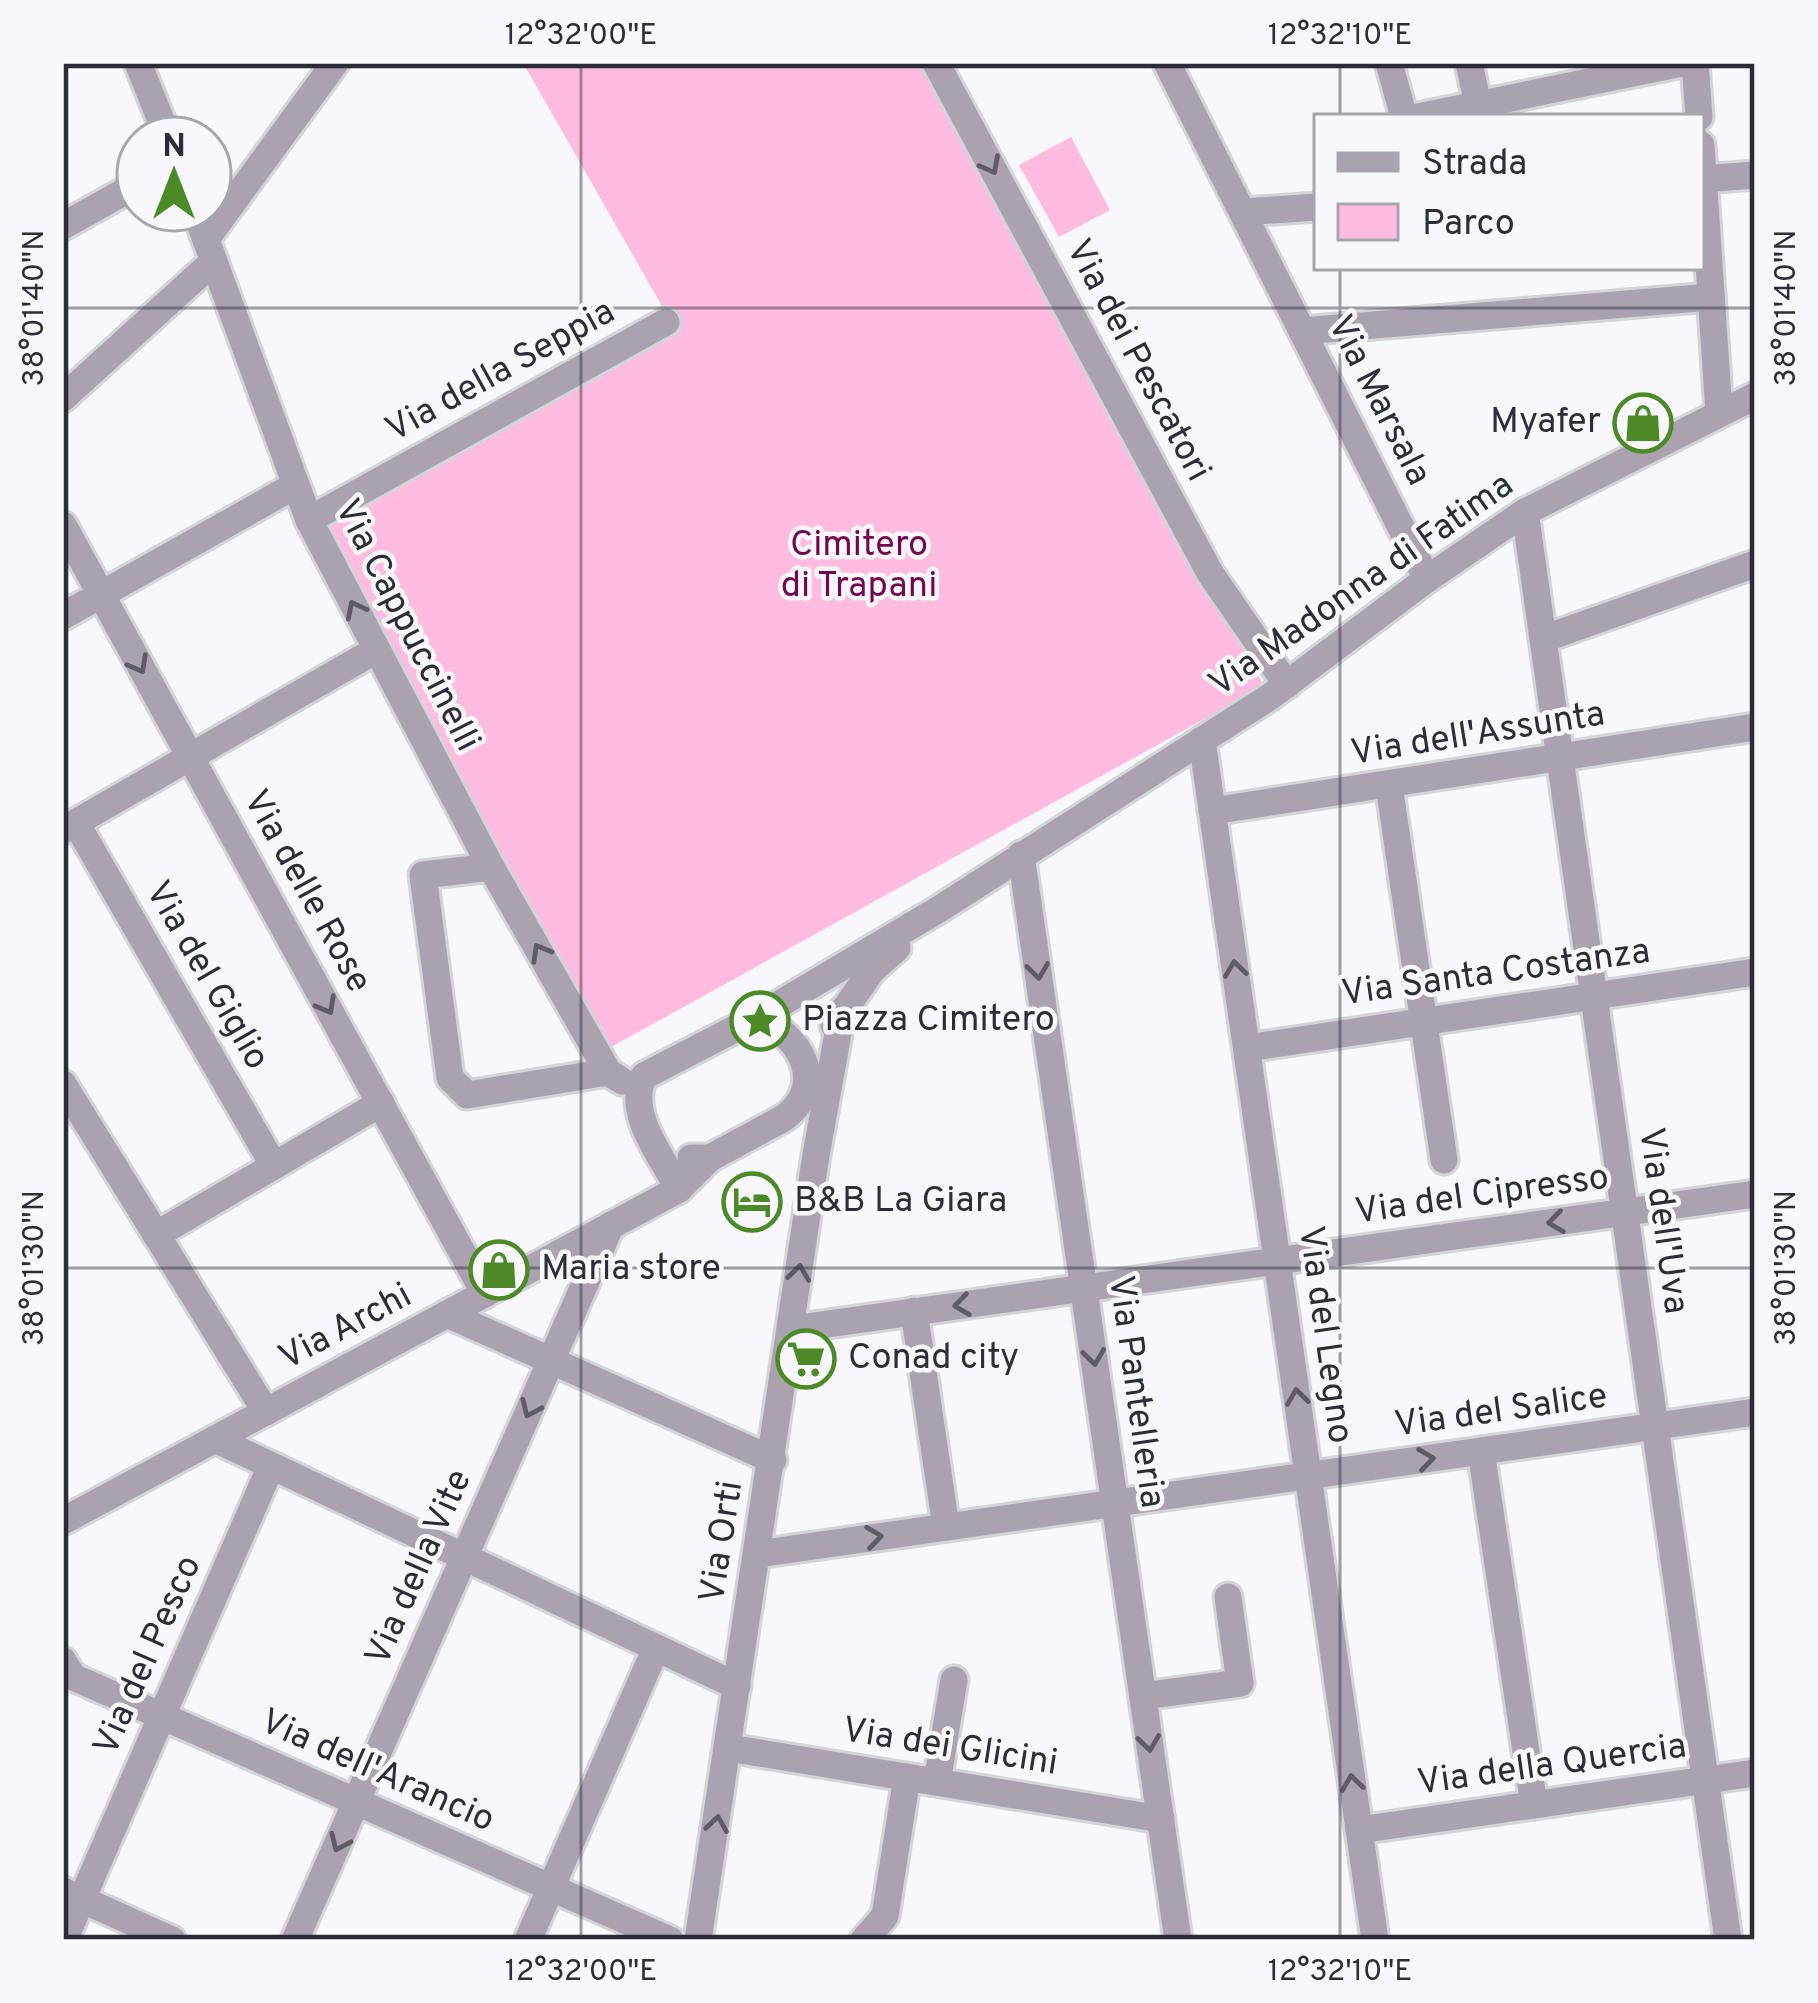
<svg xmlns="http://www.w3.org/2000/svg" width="1818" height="2003" font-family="Overpass,sans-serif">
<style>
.green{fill:#ffbcde}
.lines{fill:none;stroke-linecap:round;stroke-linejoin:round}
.minor-casing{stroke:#d3d3da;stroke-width:33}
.minor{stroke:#aba2af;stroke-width:27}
.oneway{stroke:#5f5c68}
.ticks{fill:none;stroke:#2d2d39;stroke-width:3;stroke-opacity:0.45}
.labels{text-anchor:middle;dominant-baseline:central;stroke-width:9;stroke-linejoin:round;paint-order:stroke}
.street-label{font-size:36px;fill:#2d2d39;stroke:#f7f7fd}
.poi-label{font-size:36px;fill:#2d2d39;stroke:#f7f7fd;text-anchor:start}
.park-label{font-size:36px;fill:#73064f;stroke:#f7f7fd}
.neatline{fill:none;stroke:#2d2d39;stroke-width:4.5}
.ticks-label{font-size:30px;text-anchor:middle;fill:#2d2d39}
</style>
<rect width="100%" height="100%" fill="#f7f7fd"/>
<g class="green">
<polygon points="523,63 926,63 1264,686 604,1051 318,522 675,329"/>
<polygon points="1071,137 1110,210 1059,237 1019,165"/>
</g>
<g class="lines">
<g class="minor-casing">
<g id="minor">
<polyline points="138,63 168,138"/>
<polyline points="936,63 1210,573 1287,685"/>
<polyline points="1167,63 1427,579"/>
<polyline points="1389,63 1404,117"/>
<polyline points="1469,63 1478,105"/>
<polyline points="1695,63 1699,117"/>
<polyline points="1418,117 1682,63"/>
<polyline points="1701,145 1719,413"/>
<polyline points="1701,179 1755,175"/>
<polyline points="195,210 309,520 491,867 608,1072"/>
<polyline points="1243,212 1317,207"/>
<polyline points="63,226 138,184"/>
<polyline points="206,239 335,63"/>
<polyline points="1302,331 1711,297"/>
<polyline points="63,398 214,261"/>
<polyline points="1525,512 1728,1940"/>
<polyline points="309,520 666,322"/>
<polyline points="63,525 485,1294"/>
<polyline points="63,616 294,486"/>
<polyline points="1543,639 1755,564"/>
<polyline points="1202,740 1375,1940"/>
<polyline points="1389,785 1444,1160"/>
<polyline points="1212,811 1755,727"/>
<polyline points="76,823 274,1166"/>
<polyline points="63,830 376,650"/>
<polyline points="1021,855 1178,1940"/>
<polyline points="491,867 423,875 450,1078 467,1095 608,1072 622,1081"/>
<polyline points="834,1025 872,970 897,948"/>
<polyline points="1247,1048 1755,972"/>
<polyline points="63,1084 266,1412"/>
<path d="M 691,1158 L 710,1158 L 784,1118 C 829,1084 800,1033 756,1018"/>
<path d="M 679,1189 C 662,1157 625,1112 644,1076 L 756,1018 L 941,908 L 1271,696 L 1427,579 L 1525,512 L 1755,396"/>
<polyline points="156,1235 381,1103"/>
<polyline points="914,1311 946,1527"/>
<polyline points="447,1314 773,1460"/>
<polyline points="792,1329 1755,1194"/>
<polyline points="215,1439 737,1686"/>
<polyline points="1481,1451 1534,1805"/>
<polyline points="63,1521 679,1189 710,1158"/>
<polyline points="758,1554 1755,1412"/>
<polyline points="63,1661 73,1677 670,1940"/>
<polyline points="1143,1696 1240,1683 1228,1597"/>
<polyline points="729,1748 1161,1819"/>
<polyline points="937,1782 954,1680"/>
<polyline points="1359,1830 1755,1773"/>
<polyline points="63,1891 172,1940"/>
<polyline points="64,1940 271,1466"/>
<polyline points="295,1940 611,1225"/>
<polyline points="528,1940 656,1648"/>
<polyline points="698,1940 816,1155 842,1011"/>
<polyline points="864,1940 885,1916 907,1777"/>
</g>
</g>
<use href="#minor" class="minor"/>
</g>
<defs><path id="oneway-chevron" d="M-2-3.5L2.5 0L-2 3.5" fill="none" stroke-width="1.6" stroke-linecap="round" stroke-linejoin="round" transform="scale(3)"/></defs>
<g class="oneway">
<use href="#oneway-chevron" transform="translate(991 166) rotate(62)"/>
<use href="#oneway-chevron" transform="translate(355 609) rotate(-117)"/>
<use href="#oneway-chevron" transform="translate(139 665) rotate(61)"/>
<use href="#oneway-chevron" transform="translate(540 952) rotate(-120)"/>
<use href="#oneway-chevron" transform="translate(1235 969) rotate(-98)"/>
<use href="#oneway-chevron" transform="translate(1038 971) rotate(82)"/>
<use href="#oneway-chevron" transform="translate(327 1006) rotate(61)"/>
<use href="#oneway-chevron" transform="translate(1556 1222) rotate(172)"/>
<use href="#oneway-chevron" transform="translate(799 1273) rotate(-82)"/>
<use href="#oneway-chevron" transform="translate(962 1305) rotate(172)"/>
<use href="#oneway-chevron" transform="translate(1094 1357) rotate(82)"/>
<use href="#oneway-chevron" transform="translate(1297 1397) rotate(-98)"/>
<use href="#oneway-chevron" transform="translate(530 1409) rotate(114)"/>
<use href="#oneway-chevron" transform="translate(1426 1459) rotate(-8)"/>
<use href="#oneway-chevron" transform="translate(874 1537) rotate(-8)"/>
<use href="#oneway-chevron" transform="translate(1149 1743) rotate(82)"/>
<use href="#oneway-chevron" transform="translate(1352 1783) rotate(-98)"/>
<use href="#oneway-chevron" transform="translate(717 1824) rotate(-81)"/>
<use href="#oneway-chevron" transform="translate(339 1843) rotate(114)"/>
</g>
<path class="ticks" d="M 581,63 L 581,1940M 1340,63 L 1340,117M 1340,267 L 1340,1940M 63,308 L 1755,308M 63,1268 L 1755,1268"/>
<defs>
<g id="shop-ring" transform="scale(3)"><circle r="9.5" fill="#f7f7fd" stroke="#4c8927" stroke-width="1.5"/><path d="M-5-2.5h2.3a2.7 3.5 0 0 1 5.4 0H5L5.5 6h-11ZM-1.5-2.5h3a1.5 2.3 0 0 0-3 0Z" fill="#4c8927"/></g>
<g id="sight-ring" transform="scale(3)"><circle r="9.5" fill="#f7f7fd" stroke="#4c8927" stroke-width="1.5"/><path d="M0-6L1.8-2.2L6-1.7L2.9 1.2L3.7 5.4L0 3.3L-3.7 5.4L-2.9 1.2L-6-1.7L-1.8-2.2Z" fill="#4c8927"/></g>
<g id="hotel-ring" transform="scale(3)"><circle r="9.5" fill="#f7f7fd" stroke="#4c8927" stroke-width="1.5"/><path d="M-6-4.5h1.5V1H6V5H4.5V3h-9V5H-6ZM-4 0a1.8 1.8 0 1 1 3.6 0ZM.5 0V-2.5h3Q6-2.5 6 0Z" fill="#4c8927"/></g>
<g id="supermarket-ring" transform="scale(3)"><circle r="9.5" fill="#f7f7fd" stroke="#4c8927" stroke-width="1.5"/><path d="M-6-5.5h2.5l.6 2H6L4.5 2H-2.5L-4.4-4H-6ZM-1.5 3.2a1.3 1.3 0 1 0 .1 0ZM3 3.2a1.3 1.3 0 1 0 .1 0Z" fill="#4c8927"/></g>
</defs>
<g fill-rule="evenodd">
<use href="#shop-ring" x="1643" y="423"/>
<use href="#sight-ring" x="760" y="1021"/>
<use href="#hotel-ring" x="752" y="1202"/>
<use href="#shop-ring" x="499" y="1270"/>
<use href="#supermarket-ring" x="806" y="1359"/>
</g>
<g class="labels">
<g class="street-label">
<text transform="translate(1137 361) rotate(62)">Via dei Pescatori</text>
<text transform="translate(501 372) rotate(-29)">Via della Seppia</text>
<text transform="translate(1378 401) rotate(63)">Via Marsala</text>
<text transform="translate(1362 586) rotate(-35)">Via Madonna di Fatima</text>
<text transform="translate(406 626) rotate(63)">Via Cappuccinelli</text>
<text transform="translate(1478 735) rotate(-9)">Via dell'Assunta</text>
<text transform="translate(306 892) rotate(61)">Via delle Rose</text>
<text transform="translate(1496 974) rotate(-8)">Via Santa Costanza</text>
<text transform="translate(206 976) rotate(60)">Via del Giglio</text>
<text transform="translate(1482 1196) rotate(-8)">Via del Cipresso</text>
<text transform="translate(1662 1221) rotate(82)">Via dell'Uva</text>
<text transform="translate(346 1328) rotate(-28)">Via Archi</text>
<text transform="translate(1324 1335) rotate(82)">Via del Legno</text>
<text transform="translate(1135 1392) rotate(82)">Via Pantelleria</text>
<text transform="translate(1501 1412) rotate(-8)">Via del Salice</text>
<text transform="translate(723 1542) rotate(-81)">Via Orti</text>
<text transform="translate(420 1568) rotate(-66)">Via della Vite</text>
<text transform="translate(149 1656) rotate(-66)">Via del Pesco</text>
<text transform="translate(950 1748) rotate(9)">Via dei Glicini</text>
<text transform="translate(1552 1766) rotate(-8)">Via della Quercia</text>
<text transform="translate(377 1772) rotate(24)">Via dell'Arancio</text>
</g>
<g class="poi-label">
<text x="1601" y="423" text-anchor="end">Myafer</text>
<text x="802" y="1021">Piazza Cimitero</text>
<text x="794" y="1202">B&amp;B La Giara</text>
<text x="541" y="1270">Maria store</text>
<text x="848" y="1359">Conad city</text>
</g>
<g class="park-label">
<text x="859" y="546">Cimitero<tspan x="859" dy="41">di Trapani</tspan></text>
</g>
</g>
<rect width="1818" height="2003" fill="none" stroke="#f7f7fd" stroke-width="132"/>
<rect x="1314" y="114" width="390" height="156" fill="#f7f7fd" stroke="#a6a6af" stroke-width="3"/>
<rect x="1338" y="153" width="60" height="18" fill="#aba2af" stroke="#a6a6af" stroke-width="3"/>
<text x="1422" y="174" font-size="36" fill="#2d2d39">Strada</text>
<rect x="1338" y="204" width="60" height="36" fill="#ffbcde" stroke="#a6a6af" stroke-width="3"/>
<text x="1422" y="234" font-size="36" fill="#2d2d39">Parco</text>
<g transform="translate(174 174)"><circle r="57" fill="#f7f7fd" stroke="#a6a6af" stroke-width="3"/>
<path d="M0-9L21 45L0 30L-21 45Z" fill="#4c8927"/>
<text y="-18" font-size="33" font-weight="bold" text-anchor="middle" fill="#2d2d39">N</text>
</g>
<rect x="66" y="66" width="1686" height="1871" class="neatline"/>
<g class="ticks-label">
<text x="581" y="44">12°32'00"E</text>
<text x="1340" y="44">12°32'10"E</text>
<text transform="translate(33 308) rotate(-90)" y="10">38°01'40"N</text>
<text transform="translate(1785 308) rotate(-90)" y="10">38°01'40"N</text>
<text transform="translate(33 1268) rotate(-90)" y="10">38°01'30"N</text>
<text transform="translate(1785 1268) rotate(-90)" y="10">38°01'30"N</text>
<text x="581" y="1980">12°32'00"E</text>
<text x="1340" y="1980">12°32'10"E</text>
</g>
</svg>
